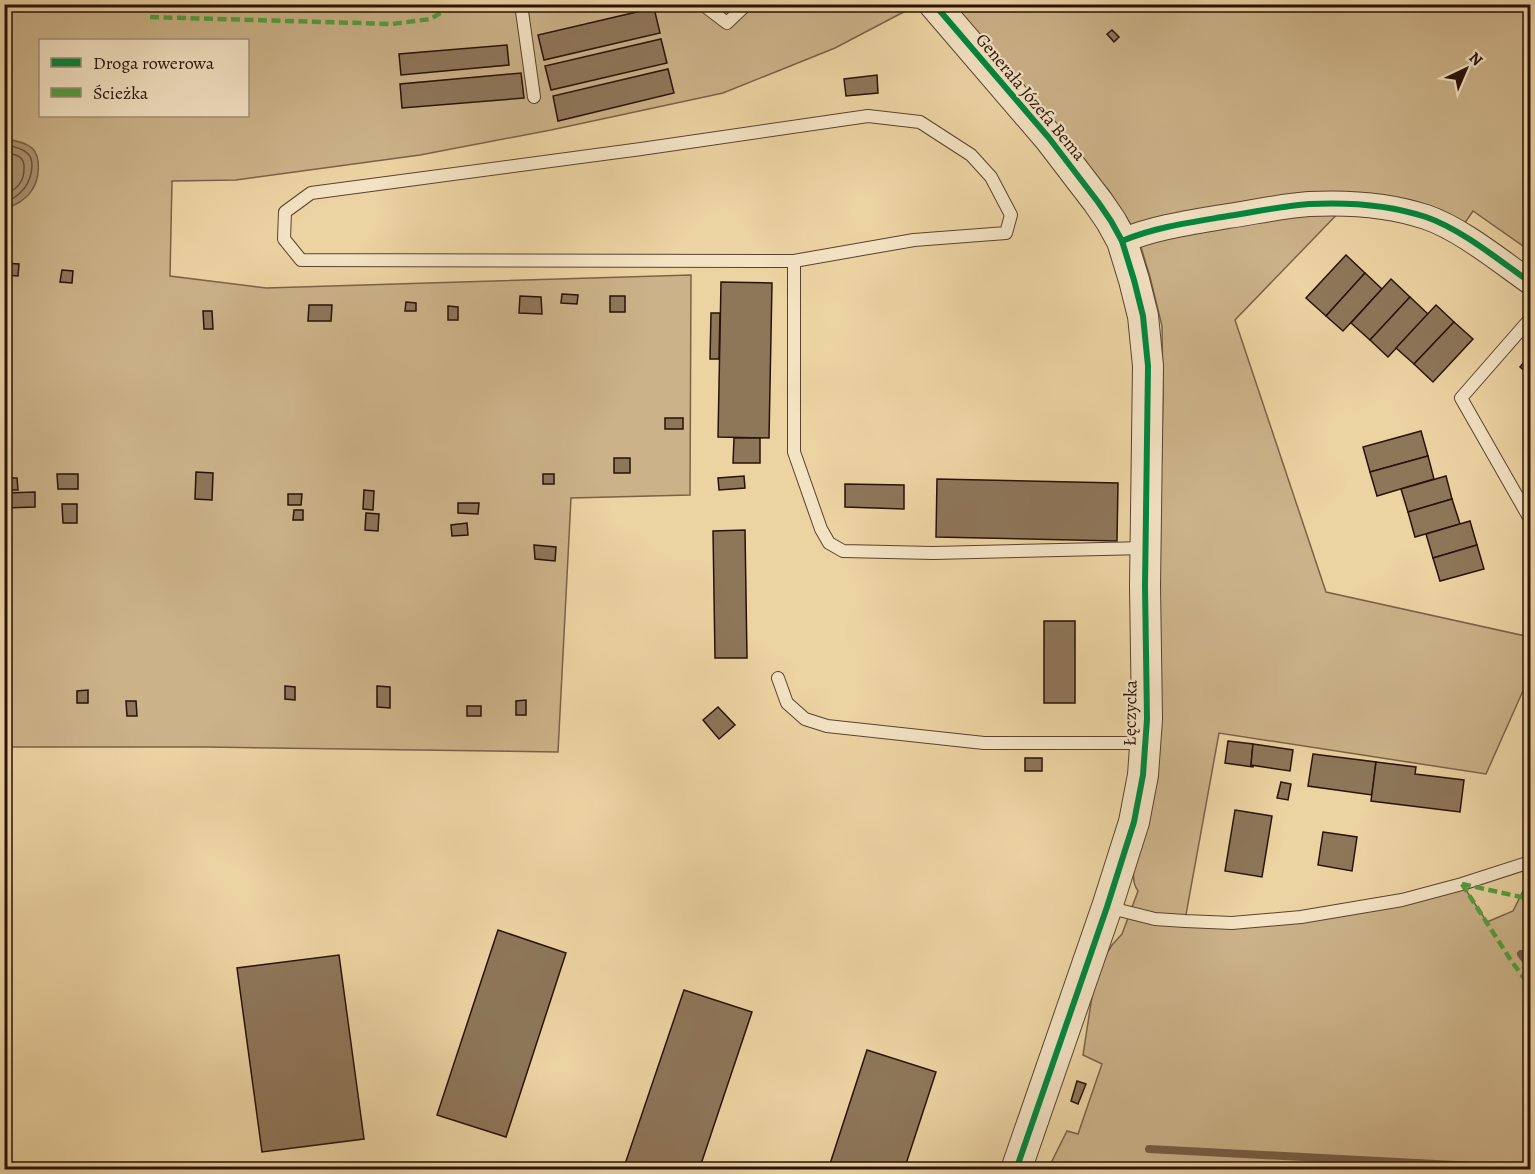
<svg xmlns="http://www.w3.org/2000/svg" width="1535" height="1174" font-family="Alegreya,serif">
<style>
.green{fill:#cbb288;stroke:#7a6248;stroke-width:1.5;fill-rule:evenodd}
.water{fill:#aa916e;stroke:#765e46;stroke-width:1.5}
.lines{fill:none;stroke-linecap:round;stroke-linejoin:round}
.shore{stroke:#6a523c;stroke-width:1.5}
.stream{stroke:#765e46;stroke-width:8}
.building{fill:#8e7659;stroke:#291209;stroke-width:1.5}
.service-casing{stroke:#5a422f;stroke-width:14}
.minor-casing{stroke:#5a422f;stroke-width:26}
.tertiary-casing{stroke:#5a422f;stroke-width:32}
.service{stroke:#f3e2c3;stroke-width:12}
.minor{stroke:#f3e2c3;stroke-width:24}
.tertiary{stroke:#f3e2c3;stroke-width:30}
.quiet{stroke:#51a03e;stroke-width:4.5;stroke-dasharray:9 4.5;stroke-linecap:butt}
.cycleway-casing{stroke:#f3e2c3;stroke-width:10}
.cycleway{stroke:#00873e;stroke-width:6}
.labels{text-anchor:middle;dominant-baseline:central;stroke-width:4.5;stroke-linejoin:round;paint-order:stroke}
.street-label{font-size:18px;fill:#291209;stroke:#f3e2c3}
</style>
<rect width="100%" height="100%" fill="#ecd3a2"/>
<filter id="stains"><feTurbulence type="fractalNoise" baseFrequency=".00333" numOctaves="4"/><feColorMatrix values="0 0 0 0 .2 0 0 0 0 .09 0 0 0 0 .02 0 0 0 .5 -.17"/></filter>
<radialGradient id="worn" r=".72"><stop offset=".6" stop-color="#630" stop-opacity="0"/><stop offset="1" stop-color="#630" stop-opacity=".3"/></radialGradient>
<g class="green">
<path d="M 140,4 L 917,5 L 835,48 L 723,93 L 551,130 L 420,155 L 236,180 L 172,181 L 170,276 L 266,288 L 691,275 L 690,495 L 571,498 L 558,752 L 206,747 L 5,747 L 4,5 L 139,8 ZM 40,40 L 248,40 L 248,116 L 40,116 Z"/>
<path d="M 945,5 L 1530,5 L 1530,251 L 1473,211 L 1458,233 L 1347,204 L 1235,320 L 1326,592 L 1530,637 L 1530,675 L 1486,774 L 1219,733 L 1185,920 L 1232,923 L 1462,884 L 1487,922 L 1513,911 L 1527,883 L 1530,884 L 1530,1169 L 1048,1169 L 1067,1131 L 1078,1134 L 1102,1064 L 1083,1055 L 1093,990 L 1107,953 L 1112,945 L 1122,934 L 1138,891 C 1127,876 1139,855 1143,840 L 1158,595 L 1163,396 L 1162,326 L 1150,277 L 1137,234 L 1109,191 Z"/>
</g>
<path class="water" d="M 5,139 C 13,140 25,142 32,148 C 42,157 39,180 32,190 C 27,199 14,206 5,209 Z"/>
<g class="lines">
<g class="shore">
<path d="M 4,145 C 12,146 22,148 27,153 C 31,156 32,162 32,166 C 31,185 21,196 4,203"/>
<path d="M 4,153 C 16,154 25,156 24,169 C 24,173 23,179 20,183 C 17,189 10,192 4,195"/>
</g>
<g class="stream">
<polyline points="1521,954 1530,966"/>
<polyline points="1149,1149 1530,1169"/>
</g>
</g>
<g class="building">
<polygon points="654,8 660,33 544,60 538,35"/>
<polygon points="1112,30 1119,37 1114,42 1107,34"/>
<polygon points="661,39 667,63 551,90 545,66"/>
<polygon points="507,45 509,65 401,75 399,54"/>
<polygon points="668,69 674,93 558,121 553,96"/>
<polygon points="521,73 524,98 402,108 400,84"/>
<polygon points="877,75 878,93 846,96 844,79"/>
<polygon points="1346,255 1365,273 1326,316 1306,298"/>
<polygon points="4,263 19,264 18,276 4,275"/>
<polygon points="62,270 73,271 72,283 60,282"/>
<polygon points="1365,273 1382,289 1343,331 1326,316"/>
<polygon points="1391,279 1410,297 1370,340 1351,323"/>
<polygon points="721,282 772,283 769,438 718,437"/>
<polygon points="562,294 578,295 577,304 561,303"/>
<polygon points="520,296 541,297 542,314 519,313"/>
<rect x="610" y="296" width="15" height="16"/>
<polygon points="1410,297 1428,314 1388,357 1370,340"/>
<polygon points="406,302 416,303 416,311 405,311"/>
<polygon points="309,305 332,305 331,321 308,321"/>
<polygon points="1436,305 1454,322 1414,364 1396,348"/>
<polygon points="448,306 458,307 458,320 448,320"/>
<polygon points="203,311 212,311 213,329 204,329"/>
<polygon points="711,313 720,313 719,359 710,359"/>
<polygon points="1454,322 1473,339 1433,382 1414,364"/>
<polygon points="1530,355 1530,386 1524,380 1529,375 1520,367"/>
<rect x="665" y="418" width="18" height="11"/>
<polygon points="1421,431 1428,456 1370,472 1363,447"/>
<polygon points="734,438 760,438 760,463 733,463"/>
<polygon points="1428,456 1434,479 1377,496 1370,472"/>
<rect x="614" y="458" width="16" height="15"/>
<polygon points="196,472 213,473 212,500 195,499"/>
<polygon points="57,474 78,474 78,489 58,489"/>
<rect x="543" y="474" width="11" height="10"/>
<polygon points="744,476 745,488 719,490 718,478"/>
<polygon points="1446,476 1452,499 1408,512 1401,489"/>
<polygon points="8,478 17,478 18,490 8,490"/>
<polygon points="937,479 1118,483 1117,541 936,537"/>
<polygon points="845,484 904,485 904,509 845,507"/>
<polygon points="364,490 374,491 373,510 363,509"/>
<polygon points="35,492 35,507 5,508 5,493"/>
<polygon points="288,494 302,494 301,505 288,505"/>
<polygon points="1452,499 1460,524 1415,537 1408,512"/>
<polygon points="458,503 479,503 478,514 458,513"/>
<polygon points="62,504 77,504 77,523 63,523"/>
<polygon points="294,510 303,510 303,520 293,520"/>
<polygon points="366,513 379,514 378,531 365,530"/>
<polygon points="1470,521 1477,545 1433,558 1426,534"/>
<polygon points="467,523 468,535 452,536 451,525"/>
<polygon points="745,530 747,658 715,658 713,531"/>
<polygon points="534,545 556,547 555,561 535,559"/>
<polygon points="1477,545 1484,569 1440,581 1433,558"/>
<rect x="1044" y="621" width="31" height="82"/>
<polygon points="285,686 295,687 295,700 285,699"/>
<polygon points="377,686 390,687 390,708 377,707"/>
<polygon points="88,690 88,703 77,703 77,691"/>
<polygon points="526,700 526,715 516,715 516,701"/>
<polygon points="126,701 136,701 137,716 127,716"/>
<rect x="467" y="706" width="14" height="10"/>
<polygon points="718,707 735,725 719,739 703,720"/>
<polygon points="1228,741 1253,744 1251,765 1254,765 1253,767 1225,763"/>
<polygon points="1253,744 1293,750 1290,771 1251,765"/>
<polygon points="1313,754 1376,762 1372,795 1308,786"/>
<rect x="1025" y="758" width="17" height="13"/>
<polygon points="1376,762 1416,767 1415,774 1464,780 1460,812 1371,801"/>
<polygon points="1281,782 1291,784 1288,800 1277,798"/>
<polygon points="1235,810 1272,816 1262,877 1225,871"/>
<polygon points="1323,832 1357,837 1352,871 1318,865"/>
<polygon points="498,930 566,953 506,1137 437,1115"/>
<polygon points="339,955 364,1139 262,1152 237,968"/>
<polygon points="684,990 752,1012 699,1170 623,1170"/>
<polygon points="867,1050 936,1072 904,1170 828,1170"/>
<polygon points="1077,1081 1086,1084 1078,1104 1071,1101"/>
</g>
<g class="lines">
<g class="service-casing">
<g id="service">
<polyline points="521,4 534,97"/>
<polyline points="702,4 727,23 747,4"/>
<polyline points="794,261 914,240 1006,233 1011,215 991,177 971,155 920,122 868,116 641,149 311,193 285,212 284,239 301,260 794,261 794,452 821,529 829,543 843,551 933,553 1146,548"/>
<polyline points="1530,319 1461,398 1530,519"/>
<polyline points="778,678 787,703 805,719 827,726 984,743 1144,743"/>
<polyline points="1107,907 1155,919 1185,921 1232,923 1301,917 1402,900 1462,884 1530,862"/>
</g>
</g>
<g class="minor-casing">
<path id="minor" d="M 1122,241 C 1155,227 1193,222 1228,216 C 1255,212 1282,206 1309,204 C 1348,202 1390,205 1426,217 C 1461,229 1500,261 1530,282"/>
</g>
<g class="tertiary-casing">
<polyline id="tertiary" points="934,4 1049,138 1098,202 1111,221 1122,241 1134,280 1143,316 1148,366 1145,586 1147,719 1143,775 1134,822 1107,907 1016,1170"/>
</g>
<use href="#service" class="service"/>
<use href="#minor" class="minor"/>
<use href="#tertiary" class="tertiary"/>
<g class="quiet">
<polyline points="150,17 392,24 430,19 457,4"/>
<polyline points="1462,884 1512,962 1530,986"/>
<polyline points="1462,884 1530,899"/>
</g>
<g class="cycleway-casing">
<g id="cycleway">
<polyline points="934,4 1049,138 1098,202 1111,221 1122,241 1134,280 1143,316 1148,366 1145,586 1147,719 1143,775 1134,822 1107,907 1016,1170"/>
<path d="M 1122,241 C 1155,227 1193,222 1228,216 C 1255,212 1282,206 1309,204 C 1348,202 1390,205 1426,217 C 1461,229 1500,261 1530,282"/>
</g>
</g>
<use href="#cycleway" class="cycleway"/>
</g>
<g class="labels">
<g class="street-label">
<text transform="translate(1031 97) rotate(50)">Generała Józefa Bema</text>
<text transform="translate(1130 713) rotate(-89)">Łęczycka</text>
</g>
</g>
<rect width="1535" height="1174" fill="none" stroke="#ecd3a2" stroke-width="24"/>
<rect x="6" y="6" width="1523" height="1162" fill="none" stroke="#291209" stroke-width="3"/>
<rect x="12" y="12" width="1511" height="1150" fill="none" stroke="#291209" stroke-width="1.5"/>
<rect x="39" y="39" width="210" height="78" fill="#f3e2c3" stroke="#a28f79" stroke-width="1.5"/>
<rect x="51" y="58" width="30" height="9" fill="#00873e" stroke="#a28f79" stroke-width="1.5"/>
<text x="93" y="69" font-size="18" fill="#291209">Droga rowerowa</text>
<rect x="51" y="88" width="30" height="9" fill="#51a03e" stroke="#a28f79" stroke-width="1.5"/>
<text x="93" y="99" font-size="18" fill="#291209">Ścieżka</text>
<g transform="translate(1466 69) rotate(44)" stroke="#f3e2c3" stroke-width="4.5" paint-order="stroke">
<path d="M0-4.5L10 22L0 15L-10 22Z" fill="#291209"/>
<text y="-9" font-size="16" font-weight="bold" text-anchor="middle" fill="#291209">N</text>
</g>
<rect width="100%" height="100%" filter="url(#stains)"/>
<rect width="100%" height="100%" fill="url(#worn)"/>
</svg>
